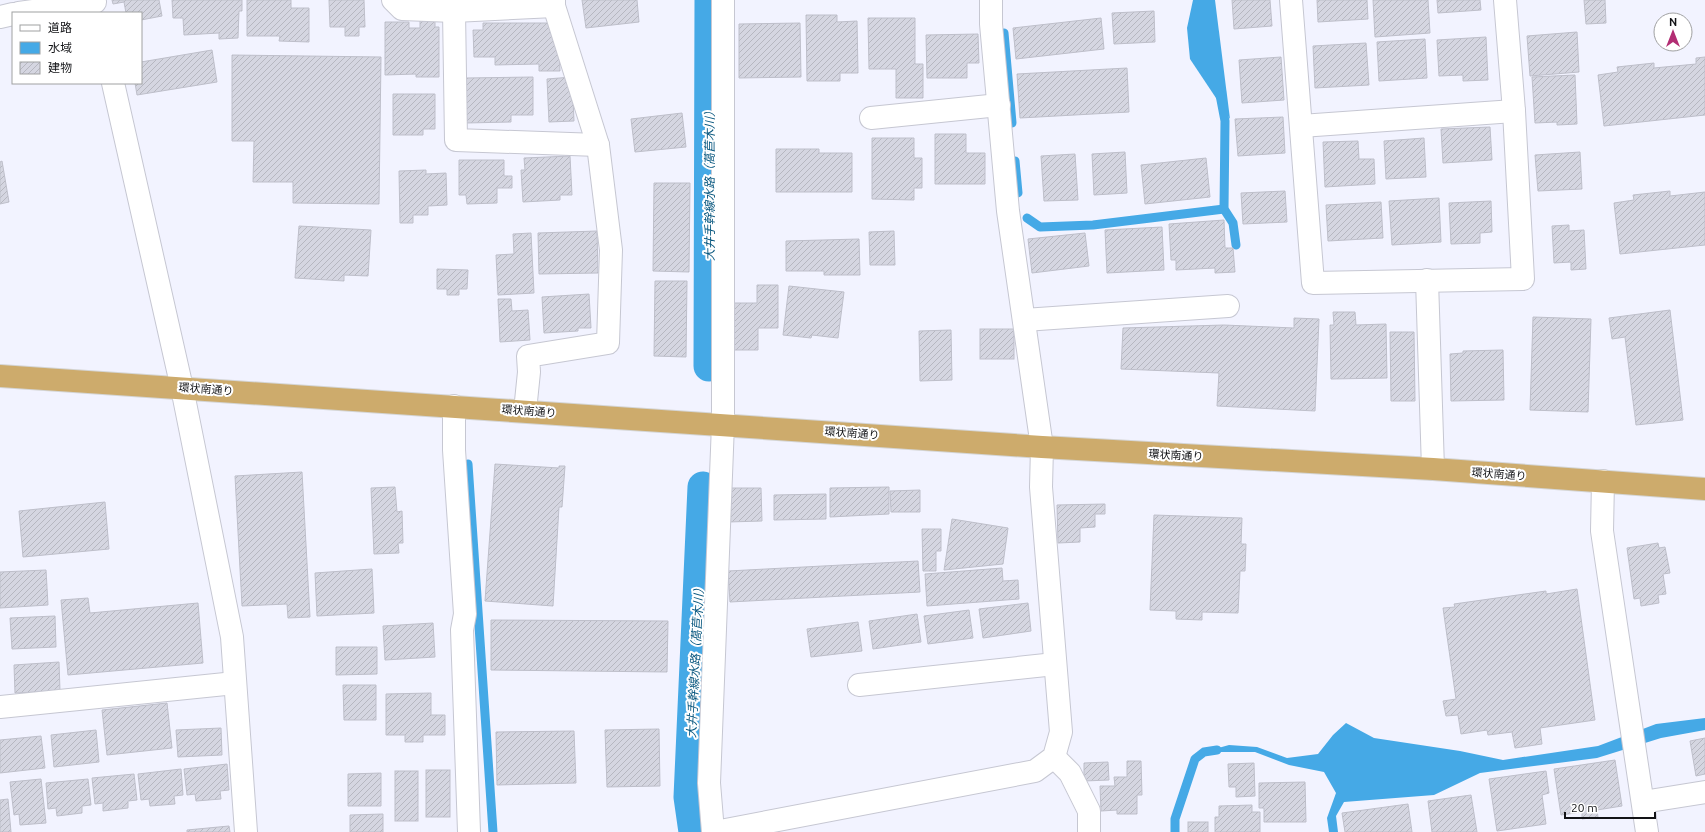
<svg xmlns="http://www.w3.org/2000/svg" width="1705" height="832" font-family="Ubuntu,'Noto Sans JP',sans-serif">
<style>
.water{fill:#45a9e6}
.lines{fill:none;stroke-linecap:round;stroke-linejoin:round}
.stream{stroke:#45a9e6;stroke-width:9}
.canal{stroke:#45a9e6;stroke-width:31}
.building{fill:url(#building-hatch);stroke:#bebfca}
.minor-casing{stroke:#c6c7d2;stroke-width:24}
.highway-casing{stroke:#d4d5d5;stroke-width:24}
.minor{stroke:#fff;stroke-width:22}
.highway{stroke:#cdab6c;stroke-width:22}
.labels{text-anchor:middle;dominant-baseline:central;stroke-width:4;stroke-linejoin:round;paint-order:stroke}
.street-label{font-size:11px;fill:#121316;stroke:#fff}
.water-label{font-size:12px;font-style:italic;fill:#08577f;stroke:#fff}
</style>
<defs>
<pattern id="building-hatch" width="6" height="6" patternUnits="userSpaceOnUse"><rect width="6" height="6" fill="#d5d6e1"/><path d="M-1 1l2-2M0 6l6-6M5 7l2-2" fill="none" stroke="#b6b7c0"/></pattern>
</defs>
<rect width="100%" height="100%" fill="#f2f3ff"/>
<g class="water">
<polygon points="1193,0 1215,0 1230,119 1190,59 1187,28"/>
<polygon points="1705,718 1705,730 1661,738 1597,758 1480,773 1434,795 1344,802 1336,816 1338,832 1329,832 1327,818 1336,793 1324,772 1289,765 1255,752 1204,752 1229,745 1257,747 1287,758 1318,754 1333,735 1346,723 1374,738 1460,751 1503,760 1598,746 1656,724"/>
</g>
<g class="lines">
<g class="stream">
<polyline points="1004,33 1012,123"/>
<polyline points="1220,95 1225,121 1224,209 1233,223 1236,245"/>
<polyline points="1015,161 1018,193"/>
<polyline points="1027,218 1040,227 1093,225 1224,209"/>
<polyline points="468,464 493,832"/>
<polyline points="1175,832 1175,819 1195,759 1204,752 1217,750"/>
</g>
<g class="canal">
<polyline points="709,366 710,0"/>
<polyline points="694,832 689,797 703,487"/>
</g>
</g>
<g class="building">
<polygon points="112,0 159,0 162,16 141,20 141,13 126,13 124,2 113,4"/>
<polygon points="172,0 242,0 242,11 239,11 238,38 219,39 219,33 184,35 183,18 173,18"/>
<polygon points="247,0 291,0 291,8 309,8 309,42 279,41 280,36 247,36"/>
<polygon points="329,0 364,0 365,27 359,27 359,36 345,36 345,27 330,27"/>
<polygon points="582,0 637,0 639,22 586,28"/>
<polygon points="1232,0 1270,0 1272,26 1234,29"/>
<polygon points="1317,0 1367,0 1368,19 1318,22"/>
<polygon points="1373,0 1428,0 1430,33 1375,37"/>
<polygon points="1437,0 1480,0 1481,10 1438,13"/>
<polygon points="1584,0 1605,0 1606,23 1586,24"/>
<polygon points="1154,11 1155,42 1114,44 1112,13"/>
<polygon points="806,15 837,15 837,22 857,21 858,73 840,73 840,81 807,81"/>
<polygon points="868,18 915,18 915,64 923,64 923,98 896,98 896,69 869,69"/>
<polygon points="1101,18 1104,49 1016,59 1013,28"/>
<polygon points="420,19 435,19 435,27 439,27 439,77 416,77 416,74 385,75 385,22 409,22 409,28 420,28"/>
<polygon points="483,23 548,23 559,47 560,71 539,71 539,64 495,65 495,57 474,57 473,30 483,30"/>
<polygon points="800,23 801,77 739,78 739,24"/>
<polygon points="1577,32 1579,72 1530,76 1527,36"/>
<polygon points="978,34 979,63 967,63 967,78 927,78 926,35"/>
<polygon points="1486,37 1488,80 1463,81 1463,75 1439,76 1437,40"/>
<polygon points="1425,39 1427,78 1379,81 1377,42"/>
<polygon points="1366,43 1369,85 1315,88 1313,46"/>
<polygon points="212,50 217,82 137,95 135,83 141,83 141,62"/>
<polygon points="232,55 381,57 379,204 293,203 293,182 253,182 254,141 232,141"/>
<polygon points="1281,57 1284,100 1242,103 1239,60"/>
<polygon points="1705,57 1705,115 1604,126 1598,75 1618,72 1617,67 1654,63 1654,68 1696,64 1696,58"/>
<polygon points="1127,68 1129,112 1020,118 1017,74"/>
<polygon points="1575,75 1577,124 1557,125 1557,122 1535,123 1532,77"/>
<polygon points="533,77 533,115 511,115 511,122 466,123 466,78"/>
<polygon points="572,77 574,121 549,122 547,79"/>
<polygon points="393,94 435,94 435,129 423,129 423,135 393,135"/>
<polygon points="682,113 686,147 635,152 631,119"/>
<polygon points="1283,117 1285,153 1238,156 1235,119"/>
<polygon points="1490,127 1492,160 1443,163 1441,129"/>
<polygon points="935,134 966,134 966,153 985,153 985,184 935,184"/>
<polygon points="872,138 914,138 914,158 922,158 922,188 914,188 914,200 872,199"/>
<polygon points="1424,138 1426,177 1386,179 1384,141"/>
<polygon points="1358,141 1359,159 1374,159 1375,184 1325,187 1323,142"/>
<polygon points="776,149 819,149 819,153 852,153 852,192 776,192"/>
<polygon points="1125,152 1127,193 1094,195 1092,154"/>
<polygon points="1580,152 1582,189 1538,191 1535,155"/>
<polygon points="1075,154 1078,200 1044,201 1041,156"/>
<polygon points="570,156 572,195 560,195 560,200 523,202 521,170 525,170 524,158"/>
<polygon points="1206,158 1210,197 1145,204 1141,165"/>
<polygon points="459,160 504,160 504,176 512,176 512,188 497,188 497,203 467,204 466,195 459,195"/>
<polygon points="2,161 9,202 0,204 0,162"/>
<polygon points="426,170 426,174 446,173 447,205 428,206 428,215 413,215 413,223 400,223 399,171"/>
<polygon points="654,183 690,183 689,272 653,271"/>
<polygon points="1285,191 1287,222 1243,224 1241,193"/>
<polygon points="1670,191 1670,196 1705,192 1705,245 1620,254 1614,203 1634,200 1633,195"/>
<polygon points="1439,198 1441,242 1392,245 1389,201"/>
<polygon points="1491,201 1492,232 1480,233 1480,243 1451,244 1449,203"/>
<polygon points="1381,202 1383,238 1328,241 1326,205"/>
<polygon points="1224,220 1225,248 1233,248 1235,272 1215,273 1215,268 1176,270 1176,260 1171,260 1169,224"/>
<polygon points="1569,225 1569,231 1584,230 1586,269 1571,270 1571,262 1554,263 1552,226"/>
<polygon points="299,226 371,230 368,276 344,275 344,281 295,278"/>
<polygon points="1162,227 1164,270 1107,273 1105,230"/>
<polygon points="597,231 598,273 539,274 538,233"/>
<polygon points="894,231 895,265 870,265 869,232"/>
<polygon points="531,233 534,293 498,295 496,255 514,254 513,234"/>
<polygon points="1085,233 1089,266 1032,273 1028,239"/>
<polygon points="859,239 860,275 824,275 824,271 786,271 786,241"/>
<polygon points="437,269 468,270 467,289 459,289 459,295 447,295 447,289 437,289"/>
<polygon points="655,281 687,281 686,357 654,356"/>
<polygon points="757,285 778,285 778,328 758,328 758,350 733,350 733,303 757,303"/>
<polygon points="789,286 844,292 838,338 812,335 811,338 783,335"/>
<polygon points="589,294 591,328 578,328 578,331 544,333 542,297"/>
<polygon points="498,299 511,299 512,311 528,310 530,340 500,342"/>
<polygon points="1670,310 1683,420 1636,425 1625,337 1612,339 1609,318"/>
<polygon points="1333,312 1355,312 1356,325 1386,324 1387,378 1331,379 1330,325 1334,325"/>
<polygon points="1533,317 1591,319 1588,412 1530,410"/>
<polygon points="1294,318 1319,319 1315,411 1217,406 1219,373 1121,369 1123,328 1224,325 1294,328"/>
<rect x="980" y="329" width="34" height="30"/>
<polygon points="951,330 952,380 920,381 919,331"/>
<polygon points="1390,332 1414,332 1415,401 1391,401"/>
<polygon points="1503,350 1504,400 1451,401 1450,354 1463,353 1463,351"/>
<polygon points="495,464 559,468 559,466 565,466 562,507 559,507 553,606 485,601"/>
<polygon points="302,472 310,617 288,618 287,604 242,606 235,476"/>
<polygon points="395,487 397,512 402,511 403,543 398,543 399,553 374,554 371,488"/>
<polygon points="889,487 889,514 830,517 830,488"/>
<polygon points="727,488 761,488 762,521 728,522"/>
<polygon points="920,490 920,512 891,512 890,491"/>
<polygon points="826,494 826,519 774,520 774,495"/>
<polygon points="105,502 109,549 23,557 19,511"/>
<polygon points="1105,504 1105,514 1095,514 1095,527 1080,528 1080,542 1058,543 1057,505"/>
<polygon points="1154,515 1242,518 1241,544 1246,544 1245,571 1240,571 1238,613 1202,612 1202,620 1176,619 1176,611 1150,610"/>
<polygon points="952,519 1008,528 1003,564 944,570"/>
<polygon points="922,529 941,529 941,551 936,551 936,571 923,571"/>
<polygon points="1658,543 1659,548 1665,547 1670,573 1663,574 1666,594 1658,595 1659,603 1641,606 1640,598 1634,599 1627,548"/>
<polygon points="918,561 920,592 730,602 728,571"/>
<polygon points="1002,568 1003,581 1018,580 1019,599 927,606 925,574"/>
<polygon points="372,569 374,613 317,616 315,573"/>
<polygon points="46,570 48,605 0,608 0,572"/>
<polygon points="1577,589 1595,720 1540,728 1542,744 1515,748 1512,732 1488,735 1487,730 1461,734 1458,715 1446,716 1443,701 1456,699 1443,608 1455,607 1454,604 1546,591 1546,594"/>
<polygon points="88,598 90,613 198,603 203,663 68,675 61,600"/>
<polygon points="1028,603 1031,631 983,638 979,609"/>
<polygon points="969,610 973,638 928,644 924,616"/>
<polygon points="917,614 921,642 873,649 869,621"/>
<polygon points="55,616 56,647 12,649 10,618"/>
<polygon points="491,620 668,621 667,672 491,670"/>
<polygon points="858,622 862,651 811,657 807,629"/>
<polygon points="433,623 435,657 385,660 383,626"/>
<polygon points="336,647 377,647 377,674 336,675"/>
<polygon points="59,662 60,691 15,693 14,665"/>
<polygon points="343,685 376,685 376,720 344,720"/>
<polygon points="431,693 431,715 445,715 445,735 423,735 423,742 405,742 405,735 386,735 386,694"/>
<polygon points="167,703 172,748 107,755 102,710"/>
<polygon points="221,728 222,755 178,757 176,730"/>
<polygon points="659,729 660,786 607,787 605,730"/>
<polygon points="96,730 99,762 54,767 51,735"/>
<polygon points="574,731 576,783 497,785 496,732"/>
<polygon points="41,736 45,768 0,773 0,740"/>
<polygon points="1705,738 1705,774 1696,776 1690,741"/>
<polygon points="1615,760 1622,806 1597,810 1598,817 1582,819 1582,812 1561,815 1554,769"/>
<polygon points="1127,761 1141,761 1142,795 1137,795 1137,814 1117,814 1117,810 1101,811 1100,786 1115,786 1114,777 1127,777"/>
<polygon points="1108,762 1109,780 1084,781 1084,763"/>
<polygon points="1254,763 1255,796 1236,797 1236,787 1229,787 1228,764"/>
<polygon points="227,764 229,790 220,791 221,799 196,801 195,794 187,795 184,769"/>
<polygon points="181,769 183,795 174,796 175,804 150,806 149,799 141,800 138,774"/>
<rect x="426" y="770" width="24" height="47"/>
<rect x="395" y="771" width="23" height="50"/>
<polygon points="1546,771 1549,793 1542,795 1546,824 1497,831 1489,779"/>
<polygon points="381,773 381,806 348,806 348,774"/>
<polygon points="134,774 137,800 128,801 128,808 103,811 103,803 95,804 92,778"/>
<polygon points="41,779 46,823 20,825 19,814 14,815 10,782"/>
<polygon points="88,779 91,805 82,806 82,813 57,816 56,808 48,809 46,783"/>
<polygon points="1305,782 1306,822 1264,822 1264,808 1259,808 1259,783"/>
<polygon points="1471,795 1477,832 1432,832 1428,801"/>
<polygon points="8,799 11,832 0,832 0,800"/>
<polygon points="1408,804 1412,832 1345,832 1342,813"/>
<polygon points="1252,805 1252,812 1260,812 1260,832 1215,832 1215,817 1219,817 1219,806"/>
<polygon points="383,814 383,832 350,832 350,815"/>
<rect x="1188" y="822" width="20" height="10"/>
<polygon points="229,826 230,832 187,832 187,830"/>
</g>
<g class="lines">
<g class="minor-casing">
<g id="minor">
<polyline points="393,0 402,9 454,11"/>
<polyline points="1291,0 1313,283 1523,279 1514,111 1505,0"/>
<polyline points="554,6 454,11 456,140 598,145"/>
<polyline points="19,13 95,2"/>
<polyline points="0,17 13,14"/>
<polyline points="113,83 182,388 232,637 246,832"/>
<polyline points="871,118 999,105"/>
<polyline points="1301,126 1514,111"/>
<polyline points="1427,280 1433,469"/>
<polyline points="1024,320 1228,306"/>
<polyline points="454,406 454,450 465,614 462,630 469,832"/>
<polyline points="525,411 529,372 528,356 608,343 611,250 598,145 554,6 554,0"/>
<polyline points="1603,481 1602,531 1647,832"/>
<polyline points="859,685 1055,664"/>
<polyline points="0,707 235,683"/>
<polyline points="1054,757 1070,773 1089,811 1089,832"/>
<polyline points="1643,802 1705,792"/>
<polyline points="713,832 709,783 723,424 723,0"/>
<polyline points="715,832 1035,771 1054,757 1061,732 1041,487 1042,447 1008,211 991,24 991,0"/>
</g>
</g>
<g class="highway-casing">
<polyline id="highway" points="0,376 1042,447 1433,469 1705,489"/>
</g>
<use href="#minor" class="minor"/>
<use href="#highway" class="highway"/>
</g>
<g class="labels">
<g class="street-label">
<text transform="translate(206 389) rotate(4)">環状南通り</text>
<text transform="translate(529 411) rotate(4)">環状南通り</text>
<text transform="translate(852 433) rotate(4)">環状南通り</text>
<text transform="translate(1176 455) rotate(3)">環状南通り</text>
<text transform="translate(1499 474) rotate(4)">環状南通り</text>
</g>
<g class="water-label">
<text transform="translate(709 183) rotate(-90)">大井手幹線水路（萵苣木川）</text>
<text transform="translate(695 660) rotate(-87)">大井手幹線水路（萵苣木川）</text>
</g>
</g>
<rect x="12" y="12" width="130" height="72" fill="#ffffff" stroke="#a0a1a2"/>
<rect x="20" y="25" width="20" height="6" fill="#ffffff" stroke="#a0a1a2"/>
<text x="48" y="32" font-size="12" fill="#121316">道路</text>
<rect x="20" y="42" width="20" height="12" fill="#45a9e6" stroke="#a0a1a2"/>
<text x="48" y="52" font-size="12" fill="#121316">水域</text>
<rect x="20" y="62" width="20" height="12" fill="url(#building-hatch)" stroke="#a0a1a2"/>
<text x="48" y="72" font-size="12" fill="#121316">建物</text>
<g transform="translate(1673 32)"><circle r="19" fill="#ffffff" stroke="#a0a1a2"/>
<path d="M0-3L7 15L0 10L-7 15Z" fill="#b22d73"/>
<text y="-6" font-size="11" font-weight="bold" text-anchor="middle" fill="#121316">N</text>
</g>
<path d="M1565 812v6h90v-6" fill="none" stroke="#121316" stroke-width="2"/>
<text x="1571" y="812" font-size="12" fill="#121316" stroke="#ffffff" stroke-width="3" paint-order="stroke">20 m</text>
</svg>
